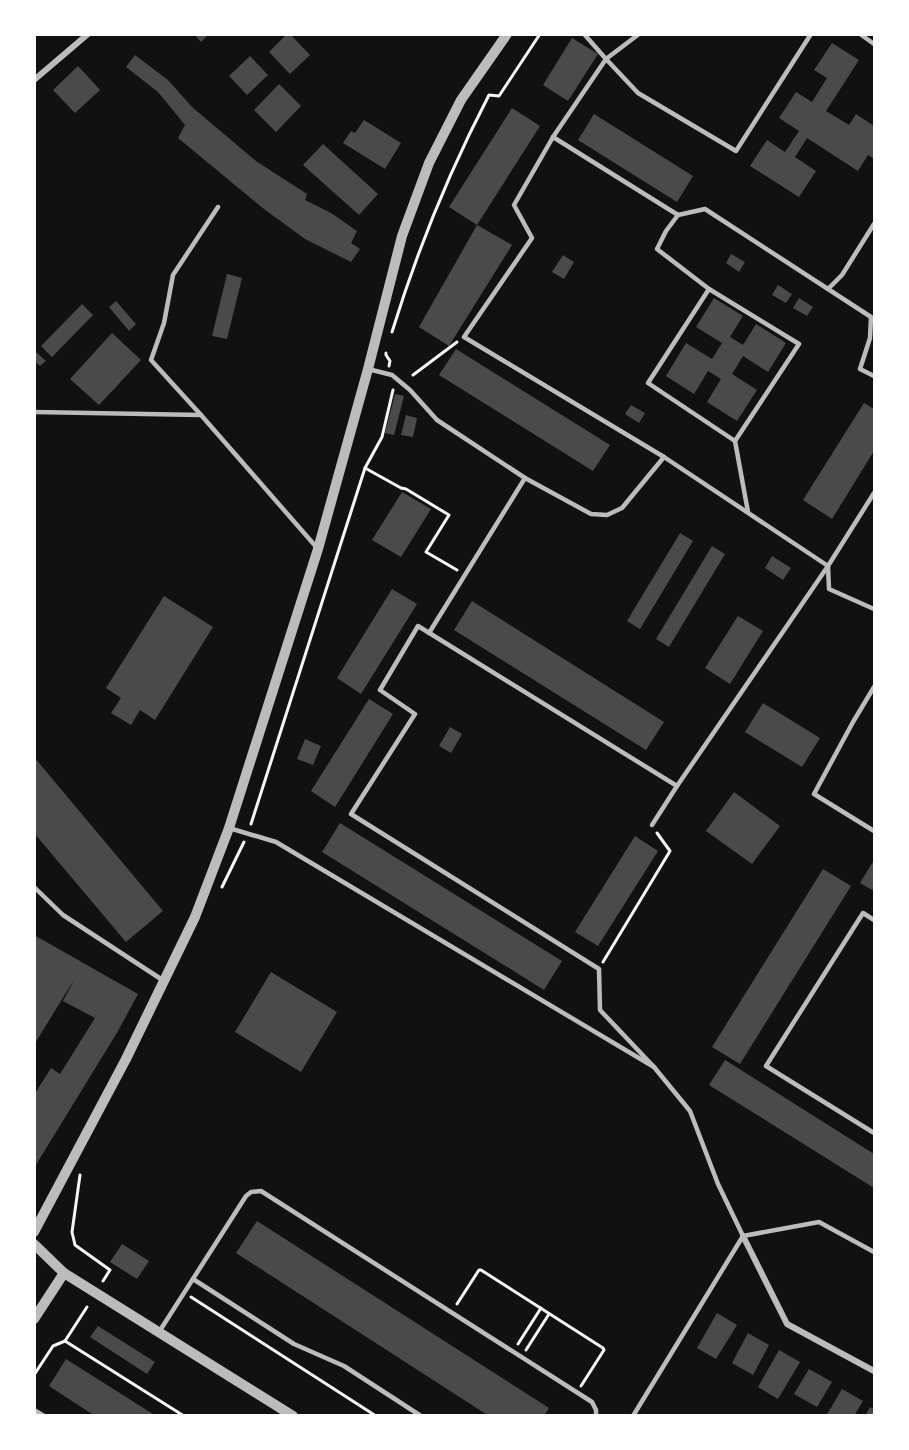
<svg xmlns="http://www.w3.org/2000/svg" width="909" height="1450" font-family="'Work Sans',sans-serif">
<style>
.building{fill:#4a4a4a}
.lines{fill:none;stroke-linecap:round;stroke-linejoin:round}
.path{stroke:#f5f5f5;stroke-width:3}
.service{stroke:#bcbcbc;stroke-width:4.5}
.minor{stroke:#bcbcbc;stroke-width:6}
.tertiary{stroke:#bcbcbc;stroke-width:10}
</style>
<rect width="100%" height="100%" fill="#111"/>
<g class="building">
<polygon points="194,34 209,34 201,42"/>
<polygon points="287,34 290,34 310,55 290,74 269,52"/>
<polygon points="572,38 598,54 568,101 543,85"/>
<polygon points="832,43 859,60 826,111 849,125 856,114 874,126 874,159 868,155 858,171 807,138 795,157 816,171 799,197 750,166 767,140 785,152 799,131 779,118 796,92 812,102 827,78 814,70"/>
<polygon points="135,55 168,80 192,107 256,161 307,194 305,200 331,213 357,231 351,243 360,249 351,262 305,239 264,209 178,138 185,125 158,92 126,67"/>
<polygon points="250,56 268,75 247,95 229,76"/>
<polygon points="78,66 100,90 75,113 53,90"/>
<polygon points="279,84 301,106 276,132 254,110"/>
<polygon points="512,108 540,126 477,225 512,245 449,346 419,327 477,225 449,207"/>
<polygon points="594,114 693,176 677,202 578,140"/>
<polygon points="364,120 401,143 385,169 343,143 351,131 355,133"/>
<polygon points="323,144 378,194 359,215 303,165"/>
<polygon points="731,254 745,262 739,272 726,263"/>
<polygon points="563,255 574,262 564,279 552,272"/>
<polygon points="227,274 242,278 227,339 212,336"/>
<polygon points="778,285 792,294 786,303 772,295"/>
<polygon points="714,298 743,316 730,337 743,345 756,324 786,343 768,372 743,356 732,374 757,390 737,421 707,402 721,379 708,371 694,394 666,376 686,343 712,359 722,343 696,327"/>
<polygon points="799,298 813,307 807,316 793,308"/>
<polygon points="116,301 136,324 129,331 109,307"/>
<polygon points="82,304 93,315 52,357 41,346"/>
<polygon points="112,333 141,360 99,405 70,379"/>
<polygon points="456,349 610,445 593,471 439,375"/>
<polygon points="36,352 46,361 40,366 34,361"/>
<polygon points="395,394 404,396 394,435 385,433"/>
<polygon points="864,403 874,409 874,451 832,519 803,500"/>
<polygon points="631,405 645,413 639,423 625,414"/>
<polygon points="406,415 417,418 413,437 401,435"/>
<polygon points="402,492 431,509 401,557 372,540"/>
<polygon points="680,533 693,541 640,629 627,621"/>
<polygon points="712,546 725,554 669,647 656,639"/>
<polygon points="772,556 791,568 783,580 765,568"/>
<polygon points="392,589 417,604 361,694 337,678"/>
<polygon points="164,596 213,627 155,720 140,710 131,725 111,713 121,698 106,688"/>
<polygon points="472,601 664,722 646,750 454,630"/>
<polygon points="738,616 763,631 730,684 705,668"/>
<polygon points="369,699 393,714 335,807 311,791"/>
<polygon points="763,703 820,738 802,767 745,732"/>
<polygon points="450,727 462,734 451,753 439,746"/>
<polygon points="305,739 321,746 313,765 297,759"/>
<polygon points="34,757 163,911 126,942 34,833"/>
<polygon points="734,792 780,826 752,864 706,831"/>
<polygon points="340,823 562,961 544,990 322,852"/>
<polygon points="635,836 658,851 598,946 575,932"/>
<polygon points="874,860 874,891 860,883"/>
<polygon points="823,869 851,886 740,1064 712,1047"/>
<polygon points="34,935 138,994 118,1031 34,1168 34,1095 51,1068 60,1074 95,1018 63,1001 75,978 34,1045"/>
<polygon points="271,972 337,1012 301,1072 235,1032"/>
<polygon points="725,1060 874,1154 874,1188 709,1085"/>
<polygon points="257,1221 549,1408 544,1416 489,1416 236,1253"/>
<polygon points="122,1244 149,1261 137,1279 110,1262"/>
<polygon points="717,1313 737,1325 716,1359 697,1348"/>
<polygon points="98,1326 155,1362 147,1374 90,1337"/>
<polygon points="748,1333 769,1345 753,1375 732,1363"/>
<polygon points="779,1350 800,1362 778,1399 758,1387"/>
<polygon points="66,1359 156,1416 95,1416 49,1386"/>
<polygon points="809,1369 832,1382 817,1407 794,1394"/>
<polygon points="842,1389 863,1401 854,1416 826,1416"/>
<polygon points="870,1407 874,1409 874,1416 865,1416"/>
</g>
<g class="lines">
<g class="path">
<path d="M 392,332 C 417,251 450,170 489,95 L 499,96 L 540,34"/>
<polyline points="386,353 386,355 390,361 389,366"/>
<polyline points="413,375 457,342"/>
<polyline points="365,468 401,488 406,489 449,515 426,552 457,570"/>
<polyline points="251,824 365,468 382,437 393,390"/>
<polyline points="222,887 244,842"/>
<polyline points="603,962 670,851 657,833"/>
<polyline points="80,1175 72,1232 75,1245 110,1270 103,1281"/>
<polyline points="191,1297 376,1416"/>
<polyline points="457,1304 479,1270 481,1270 603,1348 604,1350 581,1386"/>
<polyline points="87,1307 65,1341 184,1416"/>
<polyline points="518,1344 541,1308"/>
<polyline points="526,1350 549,1314"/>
<polyline points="34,1375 53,1346 65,1341"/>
</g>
<g class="service">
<polyline points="584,34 606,59 639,34"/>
<polyline points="811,34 736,151 638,93 606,59 553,137 678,215 705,209 871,317 870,338 860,369 874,376"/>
<polyline points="860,34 874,44"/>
<polyline points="553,137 514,205 532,238 464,337 664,457 828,566 874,493"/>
<polyline points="218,207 173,275 164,323 151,360 201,415 318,549"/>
<polyline points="678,215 666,231 657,249 709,289 648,383 735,441 748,512"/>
<polyline points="709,289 799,344 735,441"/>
<polyline points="828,289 842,275 874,224"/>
<polyline points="368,369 392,375 410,390 437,420 525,478 591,514 607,515 622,508 664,457"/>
<polyline points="34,412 201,415"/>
<polyline points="828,566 829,589 874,609"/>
<polyline points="429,633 525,478"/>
<polyline points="874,687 853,722 814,794 874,831"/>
<polyline points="652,825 677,786"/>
<polyline points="229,828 276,842 654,1067 690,1111 718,1184 743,1236 633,1416"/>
<polyline points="34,887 63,915 164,981"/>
<polyline points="874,920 863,913 766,1066 874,1133"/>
<polyline points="654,1067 600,1010 599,969 351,814 415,714 380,690 418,626 677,786 828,566"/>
<polyline points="743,1236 819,1222 874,1252"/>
<polyline points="193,1279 294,1344 344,1366 421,1416"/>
<polyline points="159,1332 246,1196 251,1192 261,1191 592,1402 596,1410 596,1416"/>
<polyline points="34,1410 44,1416"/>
</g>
<g class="minor">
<polyline points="34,80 88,34"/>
<polyline points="743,1236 787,1324 874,1371"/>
</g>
<g class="tertiary">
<polyline points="34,1232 126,1059 195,917 229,828 318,549 368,369 402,236 429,163 461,100 507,34"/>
<polyline points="34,1244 64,1273 293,1416"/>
<polyline points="34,1319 64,1273"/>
</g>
</g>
<rect width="909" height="1450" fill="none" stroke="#ffffff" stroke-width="72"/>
</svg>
